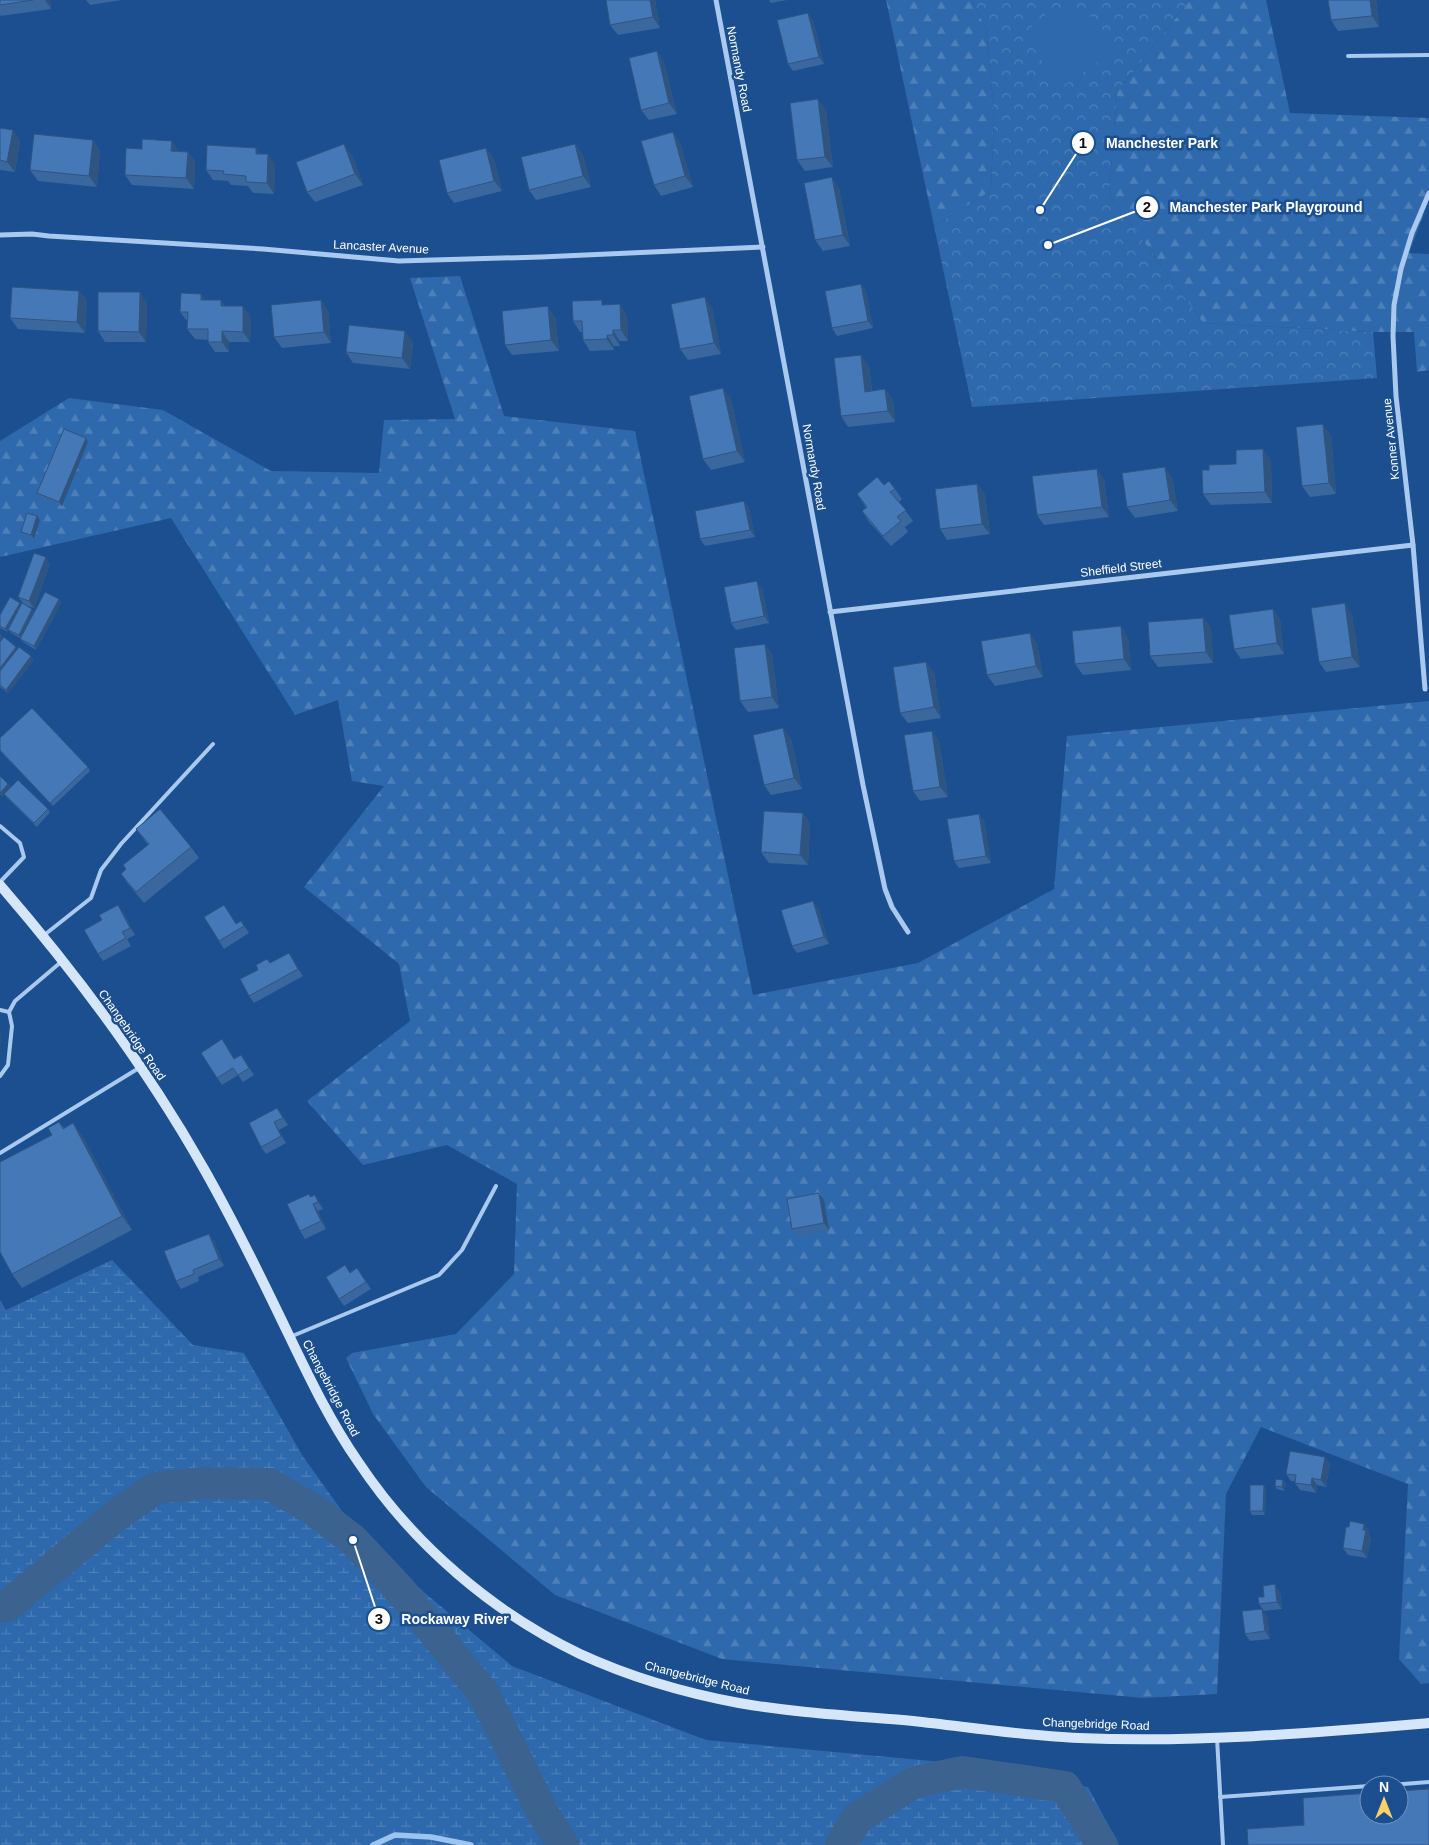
<svg xmlns="http://www.w3.org/2000/svg" width="1429" height="1845" font-family="Arial,sans-serif">
<style>
.forest{fill:url(#forest-firs)}
.wetland{fill:url(#wetland-marsh)}
.park{fill:url(#park-crowns)}
.pitch{fill:#2e69ad}
.lines{fill:none;stroke-linecap:round;stroke-linejoin:round}
.stream{stroke:#9cc4f0;stroke-width:5.5}
.river{stroke:#3c6290;stroke-width:32}
.lane{stroke:#a9c9ee;stroke-width:4}
.street{stroke:#a9c9ee;stroke-width:5}
.secondary{stroke:#d6e6fa;stroke-width:10}
.wall{fill:#3a679d}
.shaded-wall{fill:#305480}
.building{fill:#4478b7;stroke:#305480}
.labels{text-anchor:middle;dominant-baseline:central;stroke-width:5;stroke-linejoin:round;paint-order:stroke}
.street-label{font-size:12px;fill:#fff;stroke:#1b4f8f}
.leader{fill:none;stroke:#fff;stroke-width:2}
.callout-dot{fill:#fff;stroke:#1b4f8f;stroke-width:2}
.mark-label{font-size:15px;text-anchor:middle;font-weight:bold;fill:#111}
.callout-label{font-size:14px;text-anchor:middle;font-weight:bold;fill:#fff;stroke:#1b4f8f;stroke-width:5;stroke-linejoin:round;paint-order:stroke}
</style>
<defs>
<pattern id="forest-firs" width="22" height="20" patternUnits="userSpaceOnUse" patternTransform="scale(1.25)"><rect width="22" height="20" fill="#2e69ad"/><path d="M5 1l3.5 6h-7zM16 11l3.5 6h-7z" fill="#4d80b9"/></pattern>
<pattern id="wetland-marsh" width="20" height="14" patternUnits="userSpaceOnUse" patternTransform="scale(1.25)"><rect width="20" height="14" fill="#2e69ad"/><path d="M1 5h8M5 5V1M11 12h8M15 12V8" fill="none" stroke="#4d80b9"/></pattern>
<pattern id="park-crowns" width="20" height="18" patternUnits="userSpaceOnUse" patternTransform="scale(1.25)"><rect width="20" height="18" fill="#2e69ad"/><path d="M2 6a3 3 0 1 1 6 0M12 15a3 3 0 1 1 6 0" fill="none" stroke="#4d80b9"/></pattern>
</defs>
<rect width="100%" height="100%" fill="#1b4f8f"/>
<g class="forest">
<polygon points="886,0 972,0 986,28 994,112 991,191 934,226"/>
<polygon points="1190,0 1266,0 1290,113 1429,118 1429,200 1409,253 1429,254 1429,370 1417,372 1414,332 1373,332 1203,323 1109,194 1117,92"/>
<polygon points="460,276 504,416 635,431 753,995 918,963 1054,889 1067,736 1429,701 1429,1683 1421,1684 1399,1659 1408,1484 1261,1427 1226,1494 1217,1694 1143,1698 722,1659 555,1595 426,1487 373,1414 346,1358 352,1353 456,1334 514,1274 517,1184 447,1145 363,1165 307,1101 410,1021 399,964 304,887 384,786 352,781 338,700 295,715 171,518 0,557 0,441 69,398 163,410 271,471 379,473 384,420 455,419 410,278"/>
</g>
<polygon class="wetland" points="112,1260 193,1345 244,1353 302,1455 364,1542 512,1666 706,1740 1073,1774 1059,1782 1088,1787 1119,1845 0,1845 0,1300 6,1310"/>
<polygon class="park" points="972,0 1190,0 1117,92 1109,194 1203,323 1373,332 1377,378 972,407 934,226 991,191 994,112 986,28"/>
<path class="pitch" d="M 1067,8 C 1096,12 1101,27 1115,50 L 1060,88 L 1024,34 C 1038,21 1047,9 1067,8 Z"/>
<g class="lines">
<polyline class="stream" points="373,1845 395,1835 431,1837 471,1845"/>
<g class="river">
<polyline points="0,1607 7,1606 118,1514 156,1488 202,1483 269,1484 314,1510 353,1540 400,1590 484,1694 544,1815 563,1845"/>
<polyline points="841,1845 857,1818 915,1782 963,1772 1065,1787 1102,1845"/>
</g>
<g class="lane">
<polyline points="1348,56 1429,55"/>
<polyline points="0,826 20,843 24,857 0,882"/>
<polyline points="43,936 91,898 101,870 121,844 213,744"/>
<polyline points="0,1010 9,1012"/>
<polyline points="0,1076 8,1065 12,1026 9,1012 15,1001 61,962"/>
<polyline points="0,1153 139,1068"/>
<polyline points="290,1337 439,1275 462,1250 496,1186"/>
<polyline points="1217,1738 1223,1845"/>
<polyline points="1390,1785 1429,1782"/>
<polyline points="1220,1797 1369,1786"/>
</g>
<g class="street">
<polyline points="716,0 863,785 885,889 892,907 908,932"/>
<polyline points="0,235 32,234 49,236 263,249 399,261 541,257 763,247"/>
<polyline points="830,612 1413,545"/>
<polyline points="1425,689 1413,545 1396,396 1393,336 1394,305 1401,269 1412,233 1429,193"/>
</g>
<path class="secondary" d="M 0,885 C 76,973 147,1068 204,1169 C 233,1220 259,1273 284,1325 C 307,1373 329,1420 359,1463 C 413,1544 492,1612 580,1654 C 630,1677 685,1693 739,1703 C 796,1713 855,1716 913,1721 C 968,1727 1024,1736 1079,1738 C 1196,1743 1312,1733 1429,1723"/>
</g>
<g class="wall">
<polygon points="0,0 50,0 51,9 1,16 0,15"/>
<polygon points="86,0 122,0 90,5"/>
<polygon points="655,0 660,28 618,35 610,25"/>
<polygon points="769,0 787,0 771,3"/>
<polygon points="1328,0 1376,0 1379,27 1338,31 1331,20"/>
<polygon points="813,20 824,64 793,71 788,64"/>
<polygon points="657,51 664,62 677,114 649,120 641,110"/>
<polygon points="826,110 833,167 805,171 797,160"/>
<polygon points="0,128 13,130 20,141 15,172 0,170"/>
<polygon points="673,132 680,143 693,187 661,196 654,185"/>
<polygon points="93,140 100,151 97,187 38,181 30,170"/>
<polygon points="575,144 583,155 591,187 536,200 529,190"/>
<polygon points="256,148 260,154 275,165 274,194 253,193 248,186 231,185 228,181 213,180 206,170"/>
<polygon points="486,148 494,159 502,191 454,203 447,193"/>
<polygon points="179,151 188,152 195,162 194,189 132,185 125,175"/>
<polygon points="352,155 363,185 315,202 307,192"/>
<polygon points="839,188 850,246 823,251 815,240"/>
<polygon points="861,284 866,292 873,328 837,336 832,328"/>
<polygon points="79,291 87,301 85,333 18,329 10,318"/>
<polygon points="201,294 205,300 221,300 225,306 251,317 250,342 229,342 229,352 215,352 208,342 208,340 195,339 187,329 187,321 180,312"/>
<polygon points="321,300 328,311 331,343 282,348 274,337"/>
<polygon points="147,303 146,342 105,342 98,331"/>
<polygon points="606,305 627,315 628,341 620,341 620,346 614,346 614,350 590,351 583,340 583,332 580,332 573,321"/>
<polygon points="712,308 721,354 688,360 680,349"/>
<polygon points="555,317 559,351 512,355 505,345"/>
<polygon points="413,342 410,369 353,363 346,352"/>
<polygon points="869,366 872,391 885,389 893,400 895,422 848,427 841,416"/>
<polygon points="731,399 745,462 711,470 703,459"/>
<polygon points="1331,435 1336,494 1310,497 1302,486"/>
<polygon points="88,442 62,506 40,497 37,493"/>
<polygon points="1271,460 1272,503 1211,505 1203,494 1209,470 1236,464"/>
<polygon points="1172,477 1178,511 1135,518 1127,507"/>
<polygon points="1104,479 1109,517 1044,525 1037,515"/>
<polygon points="977,484 985,494 990,534 947,540 940,529"/>
<polygon points="884,485 895,489 902,499 899,502 913,521 905,527 908,532 891,546 869,522 862,511 866,508 857,494"/>
<polygon points="744,501 749,508 755,537 705,546 700,539"/>
<polygon points="37,516 40,520 34,539 24,536 21,532"/>
<polygon points="50,564 34,608 25,605 34,612 59,599 61,603 36,650 23,642 20,638 11,633 9,630 8,632 0,628 0,615 21,605 23,603 18,597"/>
<polygon points="762,588 769,623 736,630 731,623"/>
<polygon points="1273,609 1280,620 1284,654 1241,659 1234,649"/>
<polygon points="1352,614 1360,667 1326,672 1319,662"/>
<polygon points="1203,618 1211,628 1213,663 1158,667 1150,656"/>
<polygon points="0,634 3,638 17,649 31,656 34,660 8,693 0,687"/>
<polygon points="1128,637 1131,670 1083,675 1075,664"/>
<polygon points="1037,643 1043,677 995,686 987,675"/>
<polygon points="765,644 772,655 779,708 748,712 740,701"/>
<polygon points="934,672 941,718 908,723 900,713"/>
<polygon points="783,728 791,739 802,789 771,795 764,785"/>
<polygon points="932,731 939,742 948,797 920,801 913,791"/>
<polygon points="0,738 88,767 90,771 53,806 0,751"/>
<polygon points="0,776 11,787 48,809 50,812 37,827 7,798 4,794 2,796 0,794"/>
<polygon points="803,813 810,824 808,865 769,863 761,852"/>
<polygon points="979,814 984,821 991,863 959,868 954,861"/>
<polygon points="136,829 191,847 199,858 144,903 128,884 121,874 126,869 123,865 148,845"/>
<polygon points="818,908 829,944 797,953 792,946"/>
<polygon points="123,912 135,935 127,939 131,946 103,961 98,954"/>
<polygon points="229,912 236,924 241,921 249,933 224,949 219,941"/>
<polygon points="289,953 303,976 254,1003 249,996 270,963"/>
<polygon points="201,1053 235,1058 241,1055 254,1075 243,1082 238,1075 222,1085"/>
<polygon points="277,1108 282,1115 288,1125 279,1130 286,1143 266,1154 261,1147"/>
<polygon points="59,1122 64,1128 73,1123 83,1137 132,1230 22,1288 12,1274"/>
<polygon points="309,1194 311,1197 320,1202 323,1209 318,1211 326,1229 305,1239 300,1231"/>
<polygon points="824,1200 829,1230 797,1236 792,1229"/>
<polygon points="214,1241 224,1266 198,1277 199,1281 181,1289 176,1281"/>
<polygon points="357,1268 371,1289 344,1306 339,1299 350,1272"/>
<polygon points="1325,1457 1330,1464 1326,1487 1317,1485 1316,1493 1300,1490 1295,1483 1295,1481 1291,1481 1286,1474"/>
<polygon points="1283,1480 1286,1484 1284,1491 1277,1489 1275,1486"/>
<polygon points="1266,1489 1265,1515 1252,1515 1250,1511"/>
<polygon points="1364,1524 1369,1531 1368,1534 1371,1538 1367,1558 1348,1555 1343,1548 1349,1527"/>
<polygon points="1280,1592 1282,1609 1264,1611 1259,1604 1264,1597"/>
<polygon points="1267,1616 1270,1639 1250,1641 1245,1634"/>
</g>
<g class="shaded-wall">
<polygon points="45,0 50,0 51,9"/>
<polygon points="650,0 655,0 660,28 653,17"/>
<polygon points="1370,0 1376,0 1379,27 1372,16"/>
<polygon points="808,13 813,20 824,64 819,57"/>
<polygon points="657,51 664,62 677,114 669,103"/>
<polygon points="818,99 826,110 833,167 825,157"/>
<polygon points="13,130 20,141 15,172 7,162"/>
<polygon points="673,132 680,143 693,187 685,176"/>
<polygon points="93,140 100,151 97,187 89,176"/>
<polygon points="172,141 179,152 171,151"/>
<polygon points="344,144 352,155 363,185 355,174"/>
<polygon points="575,144 583,155 591,187 583,176"/>
<polygon points="256,148 263,158 256,154"/>
<polygon points="486,148 494,159 502,191 494,181"/>
<polygon points="188,152 195,162 194,189 186,178"/>
<polygon points="268,154 275,165 274,194 267,183"/>
<polygon points="832,177 839,188 850,246 843,235"/>
<polygon points="861,284 866,292 873,328 868,321"/>
<polygon points="79,291 87,301 85,333 77,322"/>
<polygon points="140,292 147,303 146,342 139,332"/>
<polygon points="201,294 209,304 201,300"/>
<polygon points="705,297 712,308 721,354 714,343"/>
<polygon points="221,300 228,311 221,306"/>
<polygon points="321,300 328,311 331,343 324,332"/>
<polygon points="620,304 627,315 628,341 621,330"/>
<polygon points="243,306 251,317 250,342 243,332"/>
<polygon points="548,306 555,317 559,351 551,340"/>
<polygon points="613,330 620,341 620,346 613,335"/>
<polygon points="222,331 229,342 229,352 222,342"/>
<polygon points="405,331 413,342 410,369 402,358"/>
<polygon points="607,335 614,346 614,350 607,339"/>
<polygon points="861,355 869,366 873,403 865,392"/>
<polygon points="723,388 731,399 745,462 737,451"/>
<polygon points="885,389 893,400 895,422 888,411"/>
<polygon points="1323,424 1331,435 1336,494 1329,483"/>
<polygon points="86,438 88,442 62,506 59,502"/>
<polygon points="1263,449 1271,460 1272,503 1265,492"/>
<polygon points="1165,467 1172,477 1178,511 1170,500"/>
<polygon points="1097,469 1104,479 1109,517 1102,507"/>
<polygon points="977,484 985,494 990,534 982,524"/>
<polygon points="744,501 749,508 755,537 750,530"/>
<polygon points="37,516 40,520 34,539 31,535"/>
<polygon points="46,557 50,564 34,608 29,601"/>
<polygon points="757,581 762,588 769,623 764,616"/>
<polygon points="59,599 61,603 36,650 34,646"/>
<polygon points="20,603 23,607 8,632 5,629"/>
<polygon points="1345,603 1352,614 1360,667 1352,657"/>
<polygon points="32,609 35,612 21,639 19,635"/>
<polygon points="1273,609 1280,620 1284,654 1277,643"/>
<polygon points="1203,618 1211,628 1213,663 1206,652"/>
<polygon points="1121,626 1128,637 1131,670 1124,659"/>
<polygon points="1030,633 1037,643 1043,677 1036,666"/>
<polygon points="1,635 4,639 0,644 0,637"/>
<polygon points="765,644 772,655 779,708 772,697"/>
<polygon points="16,647 19,651 0,675 0,668"/>
<polygon points="31,656 34,660 8,693 6,690"/>
<polygon points="926,662 934,672 941,718 934,707"/>
<polygon points="783,728 791,739 802,789 794,778"/>
<polygon points="932,731 939,742 948,797 940,787"/>
<polygon points="8,784 11,788 2,796 0,793"/>
<polygon points="803,813 810,824 808,865 800,855"/>
<polygon points="979,814 984,821 991,863 986,856"/>
<polygon points="813,901 818,908 829,944 824,937"/>
<polygon points="118,905 123,912 135,935 130,928"/>
<polygon points="289,953 294,960 303,976 298,969"/>
<polygon points="0,1033 1,1033 0,1060"/>
<polygon points="277,1108 282,1115 288,1125 283,1118"/>
<polygon points="274,1122 279,1130 286,1143 281,1136"/>
<polygon points="73,1123 83,1137 132,1230 122,1216"/>
<polygon points="819,1193 824,1200 829,1230 824,1223"/>
<polygon points="315,1195 320,1202 323,1209 318,1202"/>
<polygon points="313,1204 318,1211 326,1229 321,1221"/>
<polygon points="209,1234 214,1241 224,1266 219,1259"/>
<polygon points="1325,1457 1330,1464 1326,1487 1321,1480"/>
<polygon points="1312,1478 1317,1485 1316,1493 1311,1485"/>
<polygon points="1283,1480 1286,1484 1284,1491 1282,1487"/>
<polygon points="1264,1485 1266,1489 1265,1515 1263,1511"/>
<polygon points="1364,1524 1369,1531 1368,1534 1371,1538 1367,1558 1362,1551"/>
<polygon points="1275,1584 1280,1592 1282,1609 1277,1602"/>
<polygon points="1262,1609 1267,1616 1270,1639 1265,1631"/>
</g>
<g class="building">
<polygon points="0,0 33,0 0,5"/>
<polygon points="606,0 650,0 653,17 610,25"/>
<polygon points="1328,0 1370,0 1372,16 1331,20"/>
<polygon points="808,13 819,57 788,64 777,20"/>
<polygon points="657,51 669,103 641,110 629,58"/>
<polygon points="818,99 825,157 797,160 790,103"/>
<polygon points="0,128 13,130 7,162 0,160"/>
<polygon points="673,132 685,176 654,185 641,141"/>
<polygon points="34,134 93,140 89,176 30,170"/>
<polygon points="142,139 172,141 171,151 188,152 186,178 125,175 126,148 142,149"/>
<polygon points="344,144 355,174 307,192 296,162"/>
<polygon points="575,144 583,176 529,190 521,157"/>
<polygon points="207,145 256,148 256,154 268,154 267,183 246,182 246,176 223,174 224,171 206,170"/>
<polygon points="486,148 494,181 447,193 439,160"/>
<polygon points="832,177 843,235 815,240 804,183"/>
<polygon points="861,284 868,321 832,328 825,291"/>
<polygon points="12,287 79,291 77,322 10,318"/>
<polygon points="98,292 140,292 139,332 98,331"/>
<polygon points="181,293 201,294 201,300 221,300 221,306 243,306 243,332 222,331 222,342 208,342 208,329 187,329 188,312 180,312"/>
<polygon points="705,297 714,343 680,349 671,304"/>
<polygon points="321,300 324,332 274,337 271,305"/>
<polygon points="602,300 602,305 620,304 621,330 613,330 613,335 607,335 607,339 583,340 582,321 573,321 572,301"/>
<polygon points="548,306 551,340 505,345 502,311"/>
<polygon points="349,325 405,331 402,358 346,352"/>
<polygon points="861,355 865,392 885,389 888,411 841,416 834,358"/>
<polygon points="723,388 737,451 703,459 689,396"/>
<polygon points="1323,424 1329,483 1302,486 1296,427"/>
<polygon points="64,429 86,438 59,502 37,493"/>
<polygon points="1263,449 1265,492 1203,494 1202,470 1209,470 1209,465 1236,464 1236,450"/>
<polygon points="1165,467 1170,500 1127,507 1122,473"/>
<polygon points="1097,469 1102,507 1037,515 1032,476"/>
<polygon points="877,477 884,485 889,481 895,489 890,492 906,510 897,517 901,521 883,536 862,511 867,507 857,494"/>
<polygon points="977,484 982,524 940,529 935,489"/>
<polygon points="744,501 750,530 700,539 695,511"/>
<polygon points="27,513 37,516 31,535 21,532"/>
<polygon points="34,553 46,557 29,601 18,597"/>
<polygon points="757,581 764,616 731,623 724,587"/>
<polygon points="45,592 59,599 34,646 20,639"/>
<polygon points="10,597 20,603 5,629 0,626 0,615"/>
<polygon points="22,603 32,609 19,635 8,630"/>
<polygon points="1345,603 1352,657 1319,662 1311,608"/>
<polygon points="1273,609 1277,643 1234,649 1229,615"/>
<polygon points="1203,618 1206,652 1150,656 1148,622"/>
<polygon points="1121,626 1124,659 1075,664 1072,631"/>
<polygon points="1030,633 1036,666 987,675 981,641"/>
<polygon points="4,637 16,647 0,668 0,642"/>
<polygon points="765,644 772,697 740,701 734,648"/>
<polygon points="19,647 31,656 6,690 0,685 0,671"/>
<polygon points="926,662 934,707 900,713 893,667"/>
<polygon points="32,708 88,767 50,803 0,750 0,738"/>
<polygon points="783,728 794,778 764,785 753,735"/>
<polygon points="932,731 940,787 913,791 904,735"/>
<polygon points="0,776 8,784 0,793"/>
<polygon points="18,780 48,809 34,823 4,794"/>
<polygon points="160,809 191,847 136,892 121,874 126,869 123,865 149,844 136,829"/>
<polygon points="764,811 803,813 800,855 761,852"/>
<polygon points="979,814 986,856 954,861 947,819"/>
<polygon points="813,901 824,937 792,946 781,910"/>
<polygon points="118,905 130,928 122,932 126,938 98,954 84,930 102,920 99,915"/>
<polygon points="224,905 236,924 241,921 244,926 219,941 204,917"/>
<polygon points="289,953 298,969 249,996 240,979 258,970 256,965 267,959 270,963"/>
<polygon points="222,1039 234,1059 241,1055 249,1068 238,1075 233,1068 217,1078 201,1053"/>
<polygon points="277,1108 283,1118 274,1122 281,1136 261,1147 249,1123"/>
<polygon points="59,1122 63,1129 73,1123 122,1216 12,1274 0,1252 0,1162 52,1135 48,1128"/>
<polygon points="819,1193 824,1223 792,1229 787,1199"/>
<polygon points="309,1194 310,1197 315,1195 318,1202 313,1204 321,1221 300,1231 287,1204"/>
<polygon points="209,1234 219,1259 193,1270 194,1274 176,1281 164,1251"/>
<polygon points="345,1265 350,1273 357,1268 366,1282 339,1299 326,1277"/>
<polygon points="1290,1451 1325,1457 1321,1480 1312,1478 1311,1485 1295,1483 1296,1475 1286,1474"/>
<polygon points="1276,1479 1283,1480 1282,1487 1275,1486"/>
<polygon points="1250,1485 1264,1485 1263,1511 1250,1511"/>
<polygon points="1350,1521 1364,1524 1363,1530 1366,1530 1362,1551 1343,1548 1346,1527 1349,1527"/>
<polygon points="1275,1584 1277,1602 1259,1604 1258,1597 1264,1597 1263,1586"/>
<polygon points="1262,1609 1265,1631 1245,1634 1242,1611"/>
<polygon points="1429,1789 1429,1845 1248,1845 1247,1829 1304,1825 1303,1798 1369,1793 1369,1815 1399,1815 1399,1791"/>
</g>
<g class="labels">
<g class="street-label">
<text transform="translate(739 69) rotate(79)">Normandy Road</text>
<text transform="translate(381 247) rotate(3)">Lancaster Avenue</text>
<text transform="translate(1391 439) rotate(-96)">Konner Avenue</text>
<text transform="translate(814 467) rotate(80)">Normandy Road</text>
<text transform="translate(1121 568) rotate(-7)">Sheffield Street</text>
<text transform="translate(132 1035) rotate(55)">Changebridge Road</text>
<text transform="translate(331 1388) rotate(62)">Changebridge Road</text>
<text transform="translate(697 1678) rotate(14)">Changebridge Road</text>
<text transform="translate(1096 1724) rotate(2)">Changebridge Road</text>
</g>
</g>
<path class="leader" d="M1040 210L1083 143M1048 245L1147 207M353 1540L379 1619"/>
<g class="callout-dot">
<circle cx="1040" cy="210" r="5"/>
<circle cx="1048" cy="245" r="5"/>
<circle cx="353" cy="1540" r="5"/>
<circle cx="1083" cy="143" r="12"/>
<circle cx="1147" cy="207" r="12"/>
<circle cx="379" cy="1619" r="12"/>
</g>
<g class="mark-label">
<text x="1083" y="148">1</text>
<text x="1147" y="212">2</text>
<text x="379" y="1624">3</text>
</g>
<g class="callout-label">
<text x="1162" y="148">Manchester Park</text>
<text x="1266" y="212">Manchester Park Playground</text>
<text x="455" y="1624">Rockaway River</text>
</g>
<g transform="translate(1384 1800)"><circle r="24" fill="#1b4f8f" stroke="#7695bc"/>
<path d="M0-4L9 19L0 12L-9 19Z" fill="#ffd166"/>
<text y="-8" font-size="14" font-weight="bold" text-anchor="middle" fill="#ffffff">N</text>
</g>
</svg>
